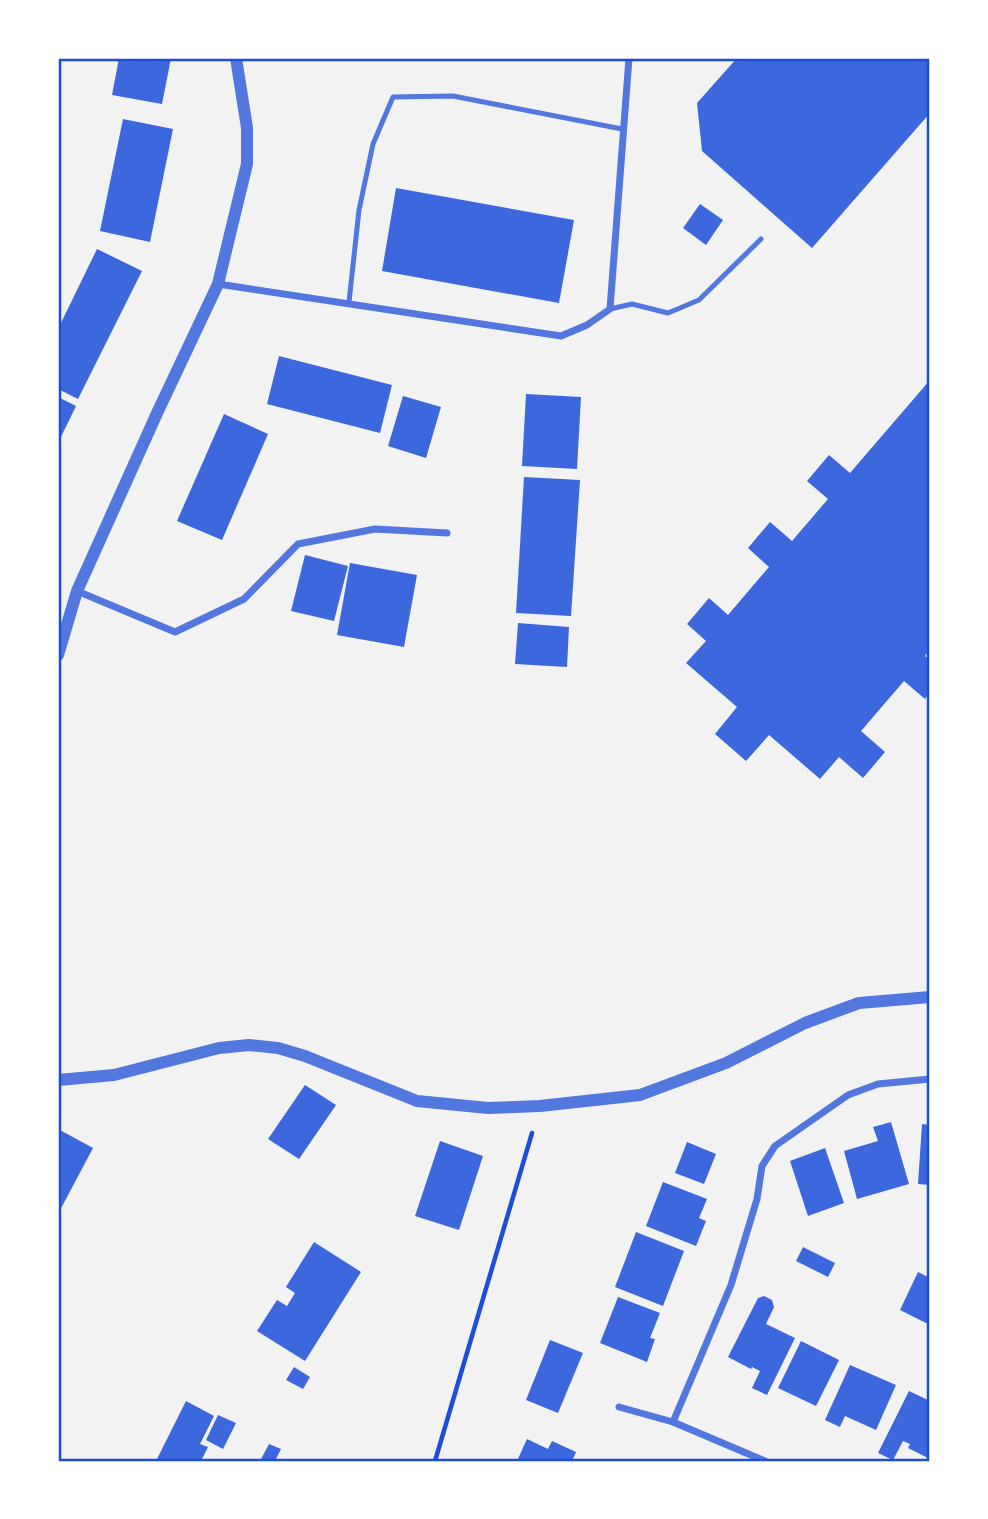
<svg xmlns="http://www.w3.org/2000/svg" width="988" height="1519" font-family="'Fira Sans',sans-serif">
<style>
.building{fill:#3d67dc}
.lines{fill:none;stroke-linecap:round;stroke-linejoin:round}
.path{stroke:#1d4ed8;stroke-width:4.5}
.service{stroke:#5277de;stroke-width:5}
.minor{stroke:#5277de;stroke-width:7}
.tertiary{stroke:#5277de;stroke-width:12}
.neatline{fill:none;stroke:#1d4ed8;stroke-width:2.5}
</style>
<rect width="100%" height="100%" fill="#f2f2f2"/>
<g class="building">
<polygon points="119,58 171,58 162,104 112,95"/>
<polygon points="737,58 930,58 930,113 812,248 702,151 697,103"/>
<polygon points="123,119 173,129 150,242 100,231"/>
<polygon points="396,188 574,220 559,303 382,271"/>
<polygon points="700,204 723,220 706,245 683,228"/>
<polygon points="97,249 142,271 78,399 58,389 58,329"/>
<polygon points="279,356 392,385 380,433 267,404"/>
<polygon points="930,380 930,650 925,656 930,660 930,693 925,699 904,681 861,731 885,752 863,778 839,757 820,779 769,735 746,761 715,734 737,707 686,663 706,641 687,624 709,598 728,615 769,567 748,548 770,522 792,541 828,499 807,481 829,455 850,473"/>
<polygon points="526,394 581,397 577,469 522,466"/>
<polygon points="403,396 441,407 426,458 388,446"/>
<polygon points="58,397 76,406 58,443"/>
<polygon points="224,414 268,434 222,540 177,521"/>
<polygon points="524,477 580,480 571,616 516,613"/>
<polygon points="305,555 348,566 334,621 291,611"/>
<polygon points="350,563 417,575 404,647 337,635"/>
<polygon points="518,623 569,627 567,667 515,664"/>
<polygon points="305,1085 336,1105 299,1159 268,1139"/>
<polygon points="891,1122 909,1184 857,1199 844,1151 878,1141 873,1127"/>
<polygon points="922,1124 930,1125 930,1185 918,1184"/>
<polygon points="58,1129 93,1148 58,1214"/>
<polygon points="440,1141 483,1156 459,1230 415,1216"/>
<polygon points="687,1142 716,1154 704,1184 675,1173"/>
<polygon points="825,1148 844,1203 808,1216 790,1161"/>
<polygon points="663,1182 707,1199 699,1218 706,1221 696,1246 646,1226"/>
<polygon points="636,1232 684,1251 663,1306 615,1287"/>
<polygon points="314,1242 361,1272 305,1361 257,1331 277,1300 287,1306 295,1293 286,1287"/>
<polygon points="803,1247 835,1263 828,1277 796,1261"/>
<polygon points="918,1272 930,1278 930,1325 900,1310"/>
<polygon points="764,1296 772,1300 774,1307 766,1324 795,1338 767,1395 752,1388 760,1371 752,1367 751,1369 728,1357 758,1298"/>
<polygon points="618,1297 660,1313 650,1338 655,1339 647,1362 600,1343"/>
<polygon points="550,1340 583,1353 558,1413 526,1400"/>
<polygon points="801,1341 839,1360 816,1406 778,1388"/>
<polygon points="850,1365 896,1385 876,1430 845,1416 840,1427 825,1420"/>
<polygon points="294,1367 310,1377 303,1389 286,1380"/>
<polygon points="909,1391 930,1401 930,1453 928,1458 908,1448 910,1444 903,1441 893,1460 878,1453"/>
<polygon points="186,1401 214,1416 200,1444 208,1447 201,1461 156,1461"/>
<polygon points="218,1415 236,1423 223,1449 206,1440"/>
<polygon points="527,1439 548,1449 552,1441 576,1452 572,1461 517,1461"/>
<polygon points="269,1444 281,1449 275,1461 260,1461"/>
</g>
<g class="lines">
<polyline class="path" points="435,1461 532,1133"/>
<g class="service">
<polyline points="349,302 359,210 373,144 393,97 453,96 622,129"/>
<polyline points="610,309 632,304 668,313 699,300 761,239"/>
</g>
<g class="minor">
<polyline points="218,284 561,336 587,325 610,309 629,58"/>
<polyline points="77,591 175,632 244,599 298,544 375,529 447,533"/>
<polyline points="619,1407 673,1422 765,1461"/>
<polyline points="673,1422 731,1285 757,1199 762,1166 775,1146 848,1095 878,1084 930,1079"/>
</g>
<g class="tertiary">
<polyline points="58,655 77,591 158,411 218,284 247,164 247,128 236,58"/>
<polyline points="58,1080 114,1075 219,1048 249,1045 278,1048 305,1056 417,1101 488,1108 540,1106 640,1095 726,1063 805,1023 859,1003 930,997"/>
</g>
</g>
<rect width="988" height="1519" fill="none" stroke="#ffffff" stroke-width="119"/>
<rect x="60" y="60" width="868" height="1400" class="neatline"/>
</svg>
